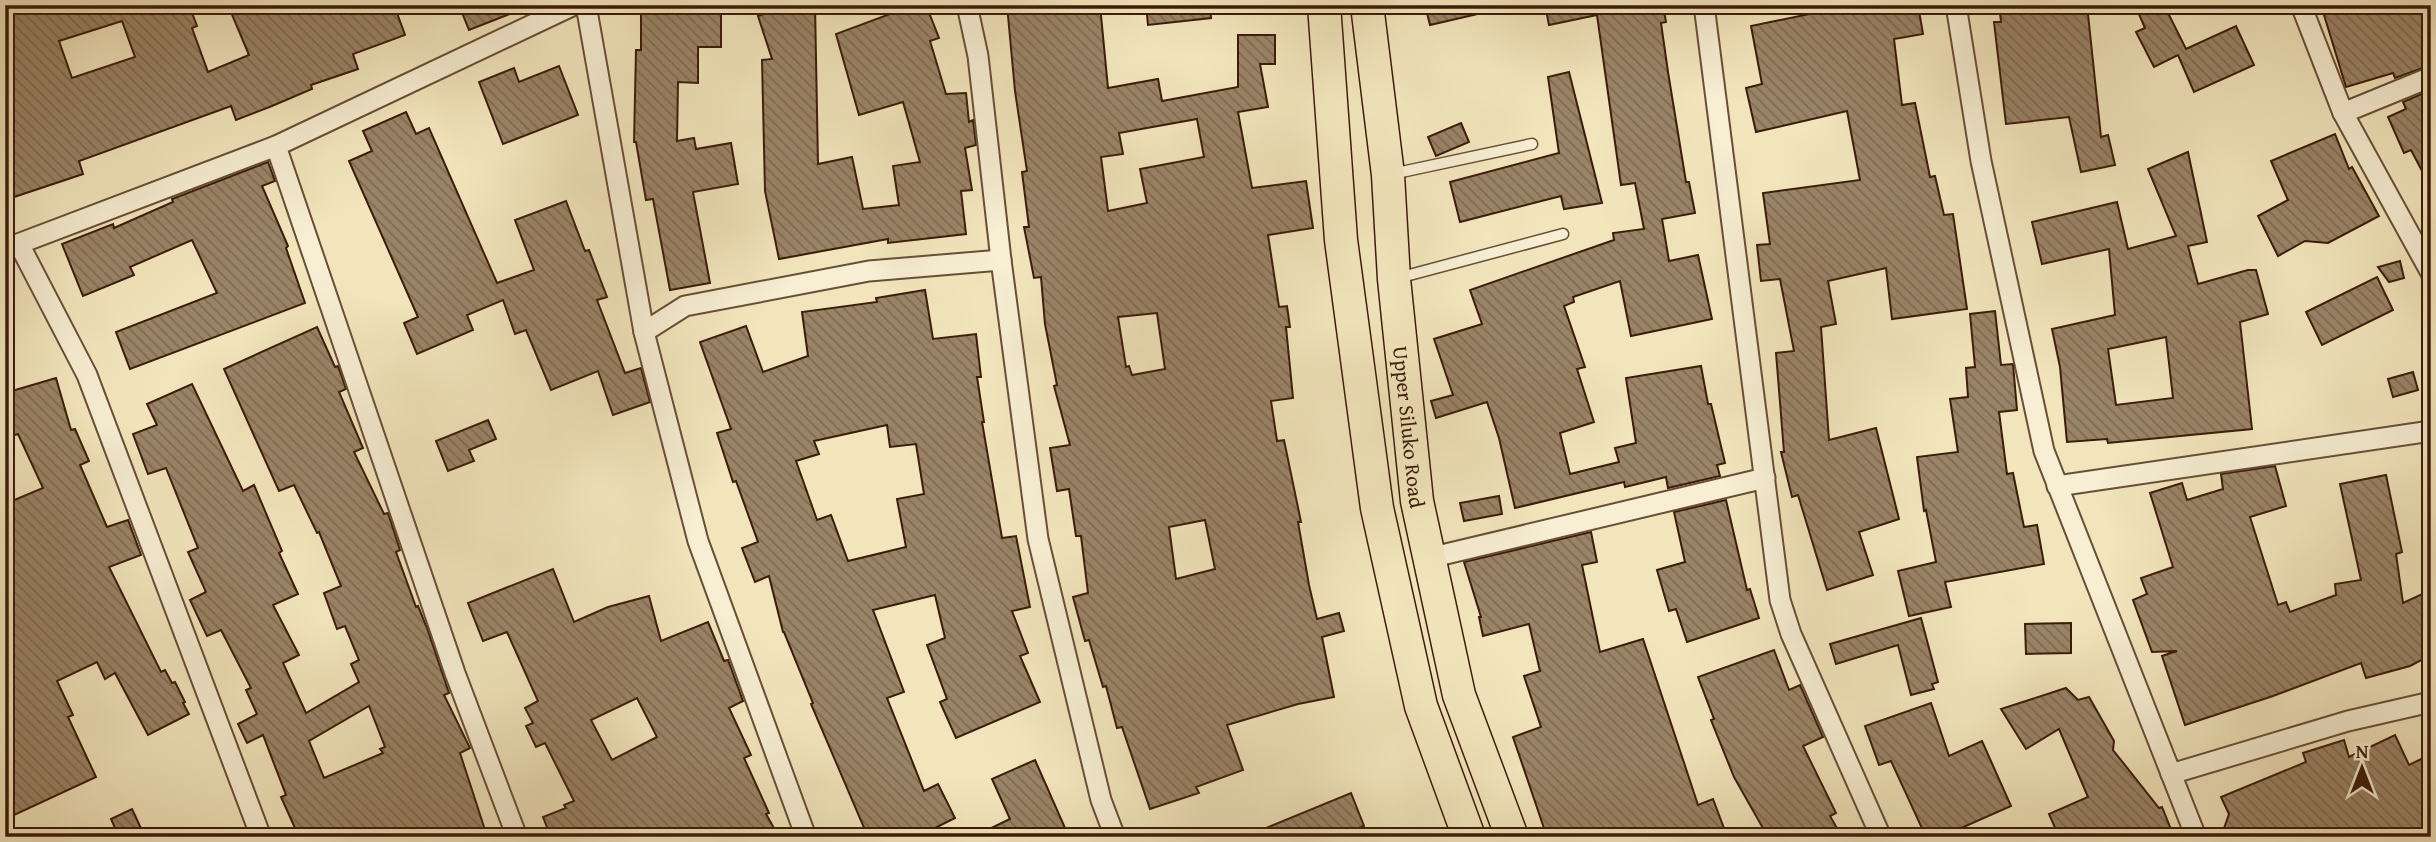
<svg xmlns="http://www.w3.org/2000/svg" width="2436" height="842" font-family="'Gentium Book Plus',serif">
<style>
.building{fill:url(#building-back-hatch);stroke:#3b1b0a;stroke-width:2;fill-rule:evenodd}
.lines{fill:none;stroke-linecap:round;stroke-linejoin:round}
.service-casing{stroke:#694e36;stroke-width:13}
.minor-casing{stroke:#694e36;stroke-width:23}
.primary-casing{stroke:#3b1b0a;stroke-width:35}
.service{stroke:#f7eed3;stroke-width:10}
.minor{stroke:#f7eed3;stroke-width:19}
.primary{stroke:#f2e5bc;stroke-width:32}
.labels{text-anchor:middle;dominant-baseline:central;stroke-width:6;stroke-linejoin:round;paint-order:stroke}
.street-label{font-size:21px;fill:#3b1b0a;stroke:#f7eed3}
</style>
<defs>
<pattern id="building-back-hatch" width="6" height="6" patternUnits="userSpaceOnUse" patternTransform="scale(1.75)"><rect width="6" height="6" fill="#9a8467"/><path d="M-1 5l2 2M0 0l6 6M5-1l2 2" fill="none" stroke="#7f6b53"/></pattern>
</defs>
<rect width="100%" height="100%" fill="#f2e5bc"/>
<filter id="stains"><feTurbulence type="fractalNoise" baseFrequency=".00286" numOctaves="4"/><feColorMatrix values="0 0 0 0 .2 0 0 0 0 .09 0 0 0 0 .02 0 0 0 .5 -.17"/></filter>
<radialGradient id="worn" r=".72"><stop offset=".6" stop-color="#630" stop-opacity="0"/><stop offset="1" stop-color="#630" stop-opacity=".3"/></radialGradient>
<g class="building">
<path d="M 5,5 L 189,5 L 197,26 L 192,28 L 208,72 L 249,55 L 228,5 L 394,5 L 405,35 L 353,54 L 358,69 L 311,85 L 312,89 L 272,106 L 236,120 L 231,106 L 79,161 L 83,174 L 5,200 ZM 122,21 L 135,57 L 72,78 L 59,41 Z"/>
<polygon points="459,5 530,5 530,6 469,30"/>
<polygon points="761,5 815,5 818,164 852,157 863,209 899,205 893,166 920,162 903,102 859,115 836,34 914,5 926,5 939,38 930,41 946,94 966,93 969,122 973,120 976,145 965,148 972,190 961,191 966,234 888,243 888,239 779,259 765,191 762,60 772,59 758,16 764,14"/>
<path d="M 1007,5 L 1100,5 L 1108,88 L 1158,79 L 1162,101 L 1238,87 L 1238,35 L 1275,35 L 1275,64 L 1260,64 L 1268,107 L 1238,112 L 1252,188 L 1306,181 L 1313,228 L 1268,235 L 1279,307 L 1287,306 L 1290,327 L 1286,327 L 1293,398 L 1271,401 L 1277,441 L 1284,440 L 1301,522 L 1298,522 L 1309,585 L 1317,619 L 1339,613 L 1344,631 L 1322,637 L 1334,697 L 1298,704 L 1227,725 L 1243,770 L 1196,787 L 1199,793 L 1150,809 L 1122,727 L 1117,728 L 1106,686 L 1103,687 L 1089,640 L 1085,641 L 1073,597 L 1088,593 L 1081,536 L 1076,536 L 1069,489 L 1057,491 L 1050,448 L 1070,445 L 1054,386 L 1057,385 L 1045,324 L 1041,277 L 1034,278 L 1024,227 L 1029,227 L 1022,172 L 1027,171 L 1015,91 ZM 1197,119 L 1204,157 L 1140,169 L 1147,203 L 1108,211 L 1101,157 L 1123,154 L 1119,133 ZM 1157,313 L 1165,369 L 1132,375 L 1129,366 L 1126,367 L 1118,317 ZM 1205,520 L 1215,569 L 1176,579 L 1169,527 Z"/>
<polygon points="1146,5 1210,5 1211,18 1148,25"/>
<polygon points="1425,5 1481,5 1482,13 1430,25"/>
<polygon points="1545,5 1663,5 1666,22 1661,23 1668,72 1686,182 1689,182 1695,213 1662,219 1669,261 1698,255 1712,319 1631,336 1620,281 1573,297 1574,302 1564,306 1585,367 1577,369 1594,422 1560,433 1570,474 1619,462 1615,448 1636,443 1626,378 1701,366 1708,404 1711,404 1725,463 1717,465 1720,476 1668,488 1666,477 1625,487 1624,482 1515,508 1499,438 1487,402 1436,418 1431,401 1453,395 1434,339 1482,324 1470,290 1614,240 1613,233 1644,229 1635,183 1621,185 1597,15 1549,25"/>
<polygon points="1853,5 1918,5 1923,34 1894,39 1902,105 1915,103 1930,177 1935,176 1944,215 1953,214 1967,309 1892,319 1886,268 1828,281 1836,324 1821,327 1829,440 1876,428 1899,519 1859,532 1873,575 1827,590 1798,495 1792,497 1781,452 1784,452 1776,353 1794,351 1780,279 1761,281 1757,245 1770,244 1763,193 1860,180 1847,111 1756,132 1746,88 1762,84 1751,26"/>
<polygon points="1999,5 2087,5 2101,137 2108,135 2115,165 2081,172 2069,117 2006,124 1994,22 2001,22"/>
<polygon points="2135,5 2164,5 2186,49 2236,26 2254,65 2194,92 2178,55 2154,67 2136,32 2145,28"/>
<polygon points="2321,5 2421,5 2431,40 2431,65 2395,78 2393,73 2346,87"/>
<polygon points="641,7 721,7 721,47 698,47 698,83 678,82 677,141 694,138 696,149 731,143 738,184 693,192 710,283 670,290 653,199 646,200 636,142 634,142 636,50 641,50"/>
<polygon points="559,66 578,115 503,144 479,82 514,68 519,82"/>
<polygon points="1569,72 1602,203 1564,209 1561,196 1460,222 1450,182 1559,153 1548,77"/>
<polygon points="2431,90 2431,188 2411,150 2404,153 2388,117 2406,109 2403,102"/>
<polygon points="406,112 416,134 429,128 497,283 534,270 515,220 566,201 585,251 589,250 607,297 597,300 625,373 641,368 650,402 613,415 598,371 551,390 526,330 515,334 503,300 467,315 473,330 417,354 404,323 418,317 349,161 372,151 363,131"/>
<polygon points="1461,123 1469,142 1436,156 1428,137"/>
<polygon points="2335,134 2349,169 2352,167 2379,216 2328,243 2305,241 2278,256 2258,216 2288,200 2271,161"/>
<path d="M 2188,152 L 2207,242 L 2188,246 L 2198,284 L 2248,270 L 2256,270 L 2268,314 L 2240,322 L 2252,429 L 2108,443 L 2107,439 L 2067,442 L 2060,367 L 2052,329 L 2115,315 L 2109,249 L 2042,264 L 2032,222 L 2117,202 L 2128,249 L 2176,236 L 2148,169 ZM 2166,337 L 2173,398 L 2116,405 L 2108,349 Z"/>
<polygon points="268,162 275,181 262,186 288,246 286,248 305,303 130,369 116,332 217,293 192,240 130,267 134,275 83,296 62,244 113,224 114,228 173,202 172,199"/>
<polygon points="2400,261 2404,278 2389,282 2378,267"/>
<polygon points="2377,277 2393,310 2322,345 2306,312"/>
<path d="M 925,290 L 933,339 L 976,334 L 981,377 L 977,377 L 984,422 L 982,422 L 1002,538 L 1016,536 L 1030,607 L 1012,611 L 1028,653 L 1020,656 L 1040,702 L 956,738 L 940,702 L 947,699 L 927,645 L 945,638 L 935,595 L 873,610 L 904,692 L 887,698 L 924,791 L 938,784 L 955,818 L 917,837 L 868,837 L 811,704 L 813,703 L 784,632 L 783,632 L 769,576 L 755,582 L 742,548 L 758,542 L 736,481 L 733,482 L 717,433 L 731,429 L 700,342 L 746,326 L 763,372 L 808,356 L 802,312 L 877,302 L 876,298 ZM 887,425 L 890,447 L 916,444 L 924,494 L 897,499 L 906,547 L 848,561 L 831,515 L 817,520 L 796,461 L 819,454 L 814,441 Z"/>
<polygon points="1995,311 2001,365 2013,364 2017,410 1999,412 2007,474 2013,473 2024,527 2037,525 2044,564 1945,582 1951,607 1909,616 1898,571 1936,562 1926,510 1924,511 1917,457 1958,452 1950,399 1968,397 1966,368 1975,367 1970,314"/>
<path d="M 317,327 L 335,367 L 338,366 L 346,389 L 339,392 L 363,448 L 354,452 L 384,514 L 388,513 L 400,550 L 396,552 L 416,607 L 418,606 L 427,628 L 449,693 L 444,695 L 470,748 L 460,753 L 486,833 L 474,837 L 299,837 L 281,797 L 286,795 L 263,735 L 247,743 L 238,724 L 257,714 L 246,690 L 251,688 L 221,630 L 207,636 L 190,600 L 206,592 L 188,552 L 198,548 L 166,468 L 148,474 L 133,434 L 157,425 L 147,404 L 192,384 L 243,491 L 254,485 L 282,551 L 279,553 L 298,594 L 273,605 L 299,655 L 283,663 L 306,713 L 359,682 L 351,664 L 359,660 L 345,626 L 337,629 L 324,593 L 341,586 L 319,532 L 317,533 L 294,485 L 279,491 L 224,369 ZM 369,706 L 385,747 L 380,749 L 383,753 L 324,778 L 309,741 Z"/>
<polygon points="2413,372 2418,390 2393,397 2388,379"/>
<polygon points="56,378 71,430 75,429 89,461 80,465 107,527 128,520 141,555 109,567 161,672 165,670 172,683 175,682 185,702 183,703 189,714 148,735 115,673 105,679 97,662 57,681 73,715 68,717 96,777 12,816 5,802 5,555 12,552 5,535 5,504 43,488 18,434 5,438 5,393"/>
<polygon points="488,420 496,439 469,450 474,461 448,471 436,441"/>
<polygon points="2275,466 2286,506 2250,517 2278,605 2286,602 2290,612 2336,595 2335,584 2361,580 2340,484 2386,475 2402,552 2396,554 2403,603 2431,590 2431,655 2410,666 2366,678 2361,663 2273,696 2185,725 2162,656 2177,651 2152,652 2133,600 2147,594 2141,578 2173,567 2150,493 2182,483 2187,500 2223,489 2221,474"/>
<polygon points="1499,496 1502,514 1464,521 1460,503"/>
<polygon points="1726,500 1747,590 1750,589 1759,618 1687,642 1676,609 1669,611 1657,570 1685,562 1674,512"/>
<polygon points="1591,532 1597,562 1582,565 1600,652 1643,639 1698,805 1713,799 1725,831 1710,837 1547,837 1513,737 1541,727 1524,676 1540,671 1529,624 1483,636 1479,617 1481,617 1464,562"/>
<path d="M 553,569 L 574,622 L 608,607 L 649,596 L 661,641 L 708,622 L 724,661 L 728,660 L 743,701 L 729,708 L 751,755 L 744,758 L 769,813 L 766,814 L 779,837 L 551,837 L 543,817 L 566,808 L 564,805 L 574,801 L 545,743 L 536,747 L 526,726 L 533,723 L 525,708 L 538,701 L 507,632 L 483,641 L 468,603 ZM 637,698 L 657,737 L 612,760 L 591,720 Z"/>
<polygon points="1921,618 1938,682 1932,684 1934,689 1911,695 1898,645 1836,664 1830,644"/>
<polygon points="2071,623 2071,653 2026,654 2025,624"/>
<polygon points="1774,650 1789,690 1800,685 1823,737 1803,746 1836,813 1830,816 1842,837 1768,837 1734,777 1711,720 1714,719 1698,677"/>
<polygon points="2066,688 2078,700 2089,697 2114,741 2113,750 2159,808 2162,807 2174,837 2059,837 2049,814 2088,797 2059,729 2026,749 2001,709"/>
<polygon points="1931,703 1949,756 1982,741 2011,806 1941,837 1926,837 1891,761 1879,765 1865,726"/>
<polygon points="2395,735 2409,765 2431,754 2431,837 2221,837 2229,814 2221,797 2306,762 2303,753 2344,740 2349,757"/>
<polygon points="1035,760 1069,837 973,837 1010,819 992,779"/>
<polygon points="1351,793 1364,826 1335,837 1244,837"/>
<polygon points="132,809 145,837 119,837 111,819"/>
</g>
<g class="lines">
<g class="service-casing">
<g id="service">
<polyline points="1392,174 1532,144"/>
<polyline points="1398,278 1563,234"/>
</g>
</g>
<g class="minor-casing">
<g id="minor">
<polyline points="586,5 644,332 698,541 806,837"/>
<polyline points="967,5 978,56 1001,260 1038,539 1101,800 1115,837"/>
<polyline points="1704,5 1780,600 1791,634 1881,837"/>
<polyline points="1956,5 1981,161 2044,451 2196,837"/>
<polyline points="2301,5 2343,113 2431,273"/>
<polyline points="2343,113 2431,77"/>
<polyline points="276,146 455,673 517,837"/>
<polyline points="19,244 87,375 261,837"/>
<polyline points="5,249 276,146 574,5"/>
<polyline points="644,332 685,306 869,271 1001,260"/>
<polyline points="2057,486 2431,431"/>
<polyline points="1429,558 1765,478"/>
<polyline points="2171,774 2348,721 2431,702"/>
</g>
</g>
<g class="primary-casing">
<g id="primary">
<polyline points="1324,5 1341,240 1377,508 1421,706 1469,837"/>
<path id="s1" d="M 1367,5 L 1388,175 L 1394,279 L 1417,501 L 1459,695 L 1512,837"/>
</g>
</g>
<use href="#service" class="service"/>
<use href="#minor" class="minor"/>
<use href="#primary" class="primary"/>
</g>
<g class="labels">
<g class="street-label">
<text stroke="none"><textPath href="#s1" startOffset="424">Upper Siluko Road</textPath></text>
</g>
</g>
<rect width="2436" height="842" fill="none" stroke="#f2e5bc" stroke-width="28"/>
<rect x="7" y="7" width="2422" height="828" fill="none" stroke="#3b1b0a" stroke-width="3.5"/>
<rect x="14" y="14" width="2408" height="814" fill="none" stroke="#3b1b0a" stroke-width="2"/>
<g transform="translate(2362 768)" stroke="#f7eed3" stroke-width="5" paint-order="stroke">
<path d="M0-5L12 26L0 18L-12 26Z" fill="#3b1b0a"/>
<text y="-10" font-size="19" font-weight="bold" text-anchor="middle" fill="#3b1b0a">N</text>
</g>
<rect width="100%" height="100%" filter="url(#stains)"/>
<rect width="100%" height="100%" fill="url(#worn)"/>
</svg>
